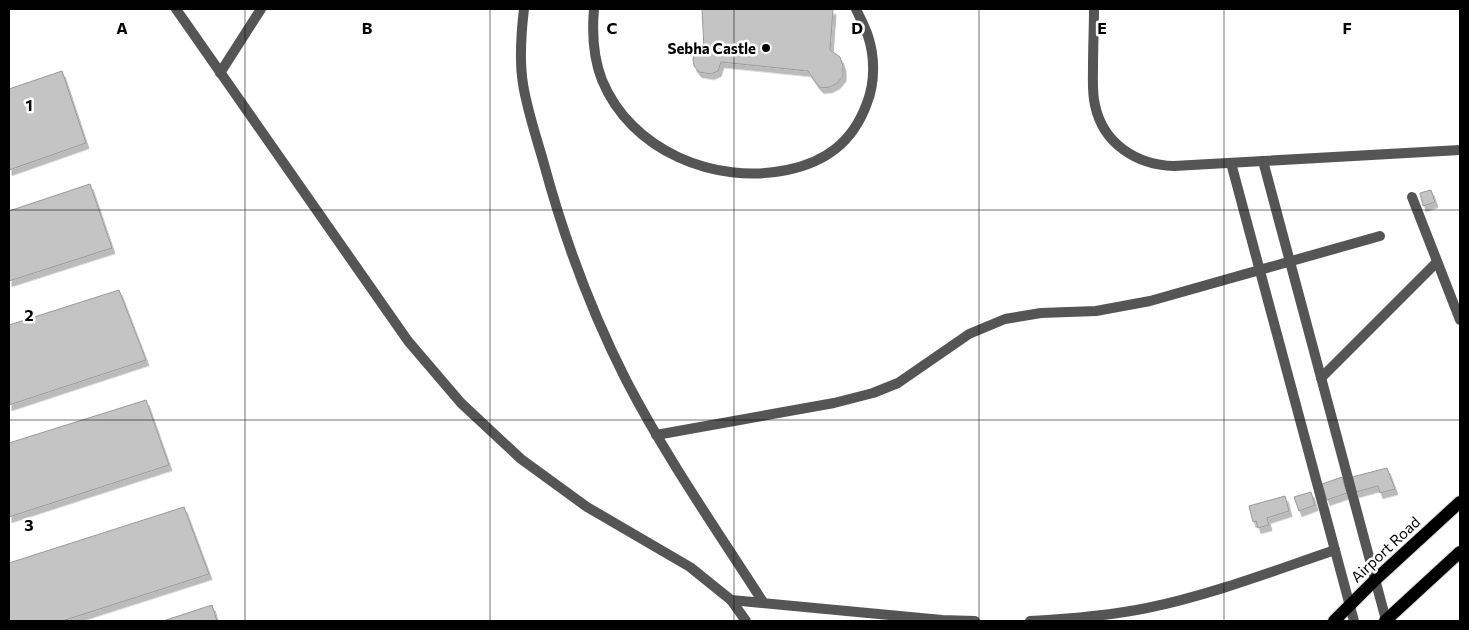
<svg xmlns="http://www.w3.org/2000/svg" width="1469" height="630" font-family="Commissioner,sans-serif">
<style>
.building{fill:#c4c4c4;stroke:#999;filter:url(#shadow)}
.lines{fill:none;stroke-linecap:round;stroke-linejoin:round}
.primary-casing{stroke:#dbdbdb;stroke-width:14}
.service{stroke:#555;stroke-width:10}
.primary{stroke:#000;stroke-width:12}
.grid{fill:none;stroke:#000;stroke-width:1;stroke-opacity:0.55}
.poi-dot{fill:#000;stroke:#fff;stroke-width:2}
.labels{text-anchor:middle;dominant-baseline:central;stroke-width:5;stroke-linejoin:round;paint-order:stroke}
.poi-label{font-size:15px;font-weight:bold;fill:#000;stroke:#fff;text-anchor:end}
.street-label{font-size:15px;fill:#000;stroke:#fff}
.grid-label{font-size:16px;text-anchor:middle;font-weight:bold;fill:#000;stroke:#fff;stroke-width:5;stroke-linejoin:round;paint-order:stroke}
</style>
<defs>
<filter id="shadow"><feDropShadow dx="3" dy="5.5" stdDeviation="0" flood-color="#0004"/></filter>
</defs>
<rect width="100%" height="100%" fill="#fff"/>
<g class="building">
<polygon points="702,9 833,9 830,50 840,57 843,66 843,76 837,83 830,87 821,88 817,84 808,71 721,62 718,71 711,74 699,72 694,66 693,59 695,53 699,49 704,48"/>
<polygon points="62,71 86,143 9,170 9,89"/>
<polygon points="90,184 112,248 9,281 9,211"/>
<polygon points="1431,190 1435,202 1423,206 1420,193"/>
<polygon points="119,290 146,360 9,405 9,325"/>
<polygon points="146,400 169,465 9,517 9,443"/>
<polygon points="1387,468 1395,489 1380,493 1378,486 1356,492 1352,477"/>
<polygon points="1342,477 1347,493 1327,500 1322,484"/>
<polygon points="1311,492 1315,505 1299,511 1294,497"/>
<polygon points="1285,496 1289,511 1267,518 1269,525 1258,528 1256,521 1253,522 1249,506"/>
<polygon points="184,507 209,574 62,621 9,621 9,563"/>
<polygon points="212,605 217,621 163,621"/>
</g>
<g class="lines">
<g class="primary-casing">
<g id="primary">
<polyline points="1334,621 1375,580 1460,502"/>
<polyline points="1385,621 1460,552"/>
</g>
</g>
<g class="service">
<polyline points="176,9 408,341 461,403 521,459 587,507 690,567 731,600 746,621"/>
<path d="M 524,9 C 521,34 519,59 523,84 C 527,110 537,139 544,164 C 564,238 591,311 626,380 C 666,457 716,529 763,602"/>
<path d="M 594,9 C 592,32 593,57 602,80 C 631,151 715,185 787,170 C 826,162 853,142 867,103 C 875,83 875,57 868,36 C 865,27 860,18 856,9"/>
<path d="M 1094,9 C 1094,28 1093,47 1093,67 C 1093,80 1092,93 1095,105 C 1103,144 1137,165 1174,166 L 1460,150"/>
<polyline points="220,73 261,9"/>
<polyline points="1263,161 1386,620"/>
<polyline points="1231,163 1354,621"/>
<polyline points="1412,197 1460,320"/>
<polyline points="1321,378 1437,262"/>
<polyline points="656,435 834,403 873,393 898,383 969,334 1005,319 1041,313 1096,311 1150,301 1380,236"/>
<polyline points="731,600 942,620 975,621"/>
<path d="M 1030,621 C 1069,619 1108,616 1147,608 C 1211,595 1273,571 1335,550"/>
</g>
<use href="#primary" class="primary"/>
</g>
<path class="grid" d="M 245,9 L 245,621M 490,9 L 490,621M 734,9 L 734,621M 979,9 L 979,621M 1224,9 L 1224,621M 9,210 L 1460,210M 9,420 L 1460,420"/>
<circle class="poi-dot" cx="766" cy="48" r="5"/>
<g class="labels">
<g class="poi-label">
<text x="756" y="48">Sebha Castle</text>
</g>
<g class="street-label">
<text transform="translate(1385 549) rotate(-43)">Airport Road</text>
</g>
</g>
<g class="grid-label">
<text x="122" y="34">A</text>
<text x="367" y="34">B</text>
<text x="612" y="34">C</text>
<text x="857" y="34">D</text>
<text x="1102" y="34">E</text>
<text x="1347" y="34">F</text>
<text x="29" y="111">1</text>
<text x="29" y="321">2</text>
<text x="29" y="531">3</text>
</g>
<rect width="1469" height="630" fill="none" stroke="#000000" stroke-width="20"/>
</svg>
